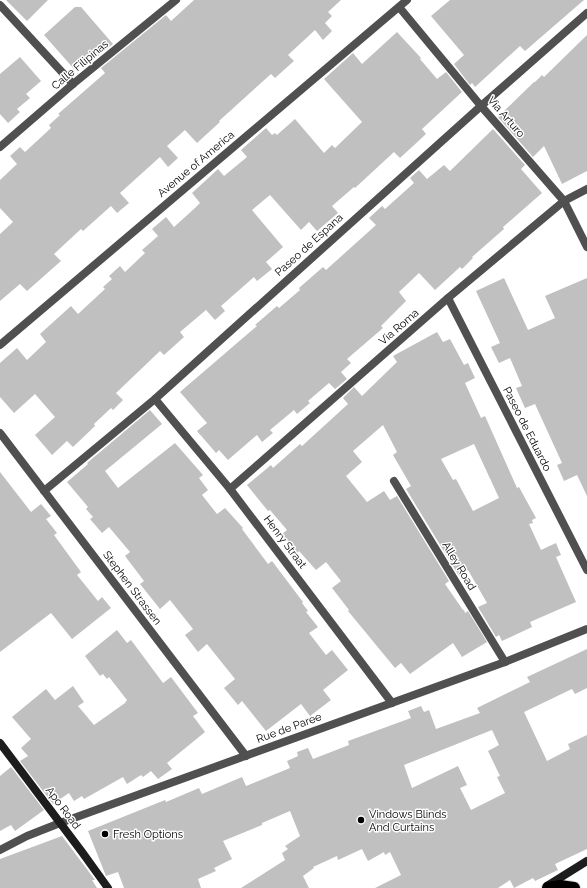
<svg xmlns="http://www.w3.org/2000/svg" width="587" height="888" font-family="Raleway,sans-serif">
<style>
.building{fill:#c0c0c0;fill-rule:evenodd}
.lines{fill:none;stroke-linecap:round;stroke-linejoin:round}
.highway-casing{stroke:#dbdbdb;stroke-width:14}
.street{stroke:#505050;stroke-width:8}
.secondary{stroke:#1d1d1d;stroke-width:8}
.highway{stroke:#000;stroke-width:12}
.poi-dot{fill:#000;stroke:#fff;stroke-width:1.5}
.labels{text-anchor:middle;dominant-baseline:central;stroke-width:3;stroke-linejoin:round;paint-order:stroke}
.street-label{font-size:11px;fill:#000;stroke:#fff}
.poi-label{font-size:11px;fill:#000;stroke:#fff;text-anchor:start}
</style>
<rect width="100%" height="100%" fill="#fff"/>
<g class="building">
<polygon points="6,0 48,0 27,21"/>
<polygon points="194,0 341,0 328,12 332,16 325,23 332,31 323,40 315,30 288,55 294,61 275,78 271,74 219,121 220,122 197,143 185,130 167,146 178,158 168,167 160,157 120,193 129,203 117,213 111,206 83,231 81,229 54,254 61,261 27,291 20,284 0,301 0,234 13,222 0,208 0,180 17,164 10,156 20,147 25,152 51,128 49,125 60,115 58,114 105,73 101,68 166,15 171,21"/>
<polygon points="450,0 584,0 525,51 520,46 475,87 472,83 470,85 454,64 464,55 431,16"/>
<polygon points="75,7 81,7 113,44 93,60 89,55 74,69 44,35"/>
<polygon points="397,32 421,58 420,59 437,79 446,72 462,92 422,129 426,134 400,158 394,152 355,188 354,187 332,206 338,213 317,231 309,222 301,230 270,195 252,210 283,247 266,262 272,269 257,281 254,277 221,306 225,311 215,320 206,310 180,332 184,337 164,355 160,351 116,393 123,400 113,410 111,408 94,424 95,426 73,447 67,441 52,455 35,435 55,417 35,394 14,413 0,397 0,363 17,348 27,360 46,342 40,334 71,306 78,314 105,289 103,287 112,279 109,276 120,266 125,272 145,253 142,250 158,236 152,229 166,217 174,227 195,208 200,203 192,193 218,169 224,176 247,157 241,150 266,128 272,135 275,133 277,135 295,119 324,153 332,145 335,148 362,122 324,79 353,53 362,64"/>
<polygon points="587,35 587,171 562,184 544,146 533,157 498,117 534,82 535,82 542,75 544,77"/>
<polygon points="20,57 41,81 26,94 30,98 17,109 20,112 8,123 0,114 0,74"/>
<polygon points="493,129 525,165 521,169 542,193 503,227 504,229 472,257 473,258 462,269 460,267 435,290 419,273 399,292 406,301 381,326 383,328 347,359 351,363 341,372 347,379 335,389 329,383 308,401 310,403 297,414 294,410 270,430 273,433 262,442 257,435 228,460 219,450 216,453 197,431 207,423 180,392 257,326 255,325 277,306 279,308 300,290 299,288 323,267 326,270 376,225 369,218 382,206 385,209 414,183 410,178 419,170 427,179 444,165 450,171"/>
<polygon points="504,278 528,330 555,318 545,296 587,278 587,496 577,475 564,481 557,465 562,463 535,404 525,408 516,388 522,386 510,358 499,363 491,347 500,343 476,291"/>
<path d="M 437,332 L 443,342 L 450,339 L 464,365 L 468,363 L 475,378 L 465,383 L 481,418 L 485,416 L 517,488 L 519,487 L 536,518 L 532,520 L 533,523 L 529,524 L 541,550 L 556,543 L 561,555 L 556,557 L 576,602 L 530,622 L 532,627 L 502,641 L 499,635 L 496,637 L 478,607 L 487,603 L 468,570 L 459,576 L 406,489 L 411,486 L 393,455 L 397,452 L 383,425 L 353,451 L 362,462 L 346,476 L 367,502 L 384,491 L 390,500 L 397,496 L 449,581 L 445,584 L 463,610 L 464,610 L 465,613 L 468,611 L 487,642 L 462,657 L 453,643 L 410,674 L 401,663 L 395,668 L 348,611 L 349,610 L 332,588 L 341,581 L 326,562 L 316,570 L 299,551 L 297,553 L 282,534 L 287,530 L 270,510 L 268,511 L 247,485 L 271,465 L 273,468 L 300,444 L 302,446 L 348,404 L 343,398 L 354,387 L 362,396 L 397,362 L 393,356 ZM 474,444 L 499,498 L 473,511 L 456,479 L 453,480 L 441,459 Z"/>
<polygon points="150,410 162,424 105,471 118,488 175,443 203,475 199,478 208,490 202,495 217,514 225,508 243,528 242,529 268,564 272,561 303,602 302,603 308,611 306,612 318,627 309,633 326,655 332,650 348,670 323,690 331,700 310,716 301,704 266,731 242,701 238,705 224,688 235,679 207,644 198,652 185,635 193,629 170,600 160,609 140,584 144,581 125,556 130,552 109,527 102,533 90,519 93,517 86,509 88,507 67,482 88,464 87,463"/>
<polygon points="0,472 31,512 41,504 51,516 46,519 57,533 54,535 81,572 77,575 98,601 102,597 111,608 72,639 51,613 0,652"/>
<polygon points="117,630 127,643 131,640 163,683 171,677 198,713 193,716 205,732 167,763 172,769 158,779 151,771 143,777 141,775 127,784 123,777 84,799 82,796 74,801 69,793 53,804 20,761 28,756 21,748 31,739 12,717 46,689 55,700 73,686 84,702 78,706 94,725 125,703 127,700 109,677 107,679 103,674 100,676 85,656"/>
<path d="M 587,649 L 587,688 L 575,694 L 572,689 L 524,712 L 547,761 L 570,749 L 568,744 L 587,735 L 587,849 L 555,864 L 558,870 L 535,881 L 533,878 L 514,888 L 510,880 L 498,888 L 375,888 L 401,875 L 390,852 L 385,855 L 384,852 L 368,861 L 362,849 L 338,860 L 337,856 L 313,867 L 314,868 L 303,876 L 309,888 L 241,888 L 285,860 L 282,853 L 288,849 L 285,846 L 300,836 L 290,811 L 262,823 L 262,825 L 223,841 L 232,859 L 214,868 L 216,871 L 198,879 L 201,888 L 124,888 L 118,872 L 106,876 L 88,831 L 165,800 L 166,802 L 199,788 L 202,794 L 242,777 L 246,786 L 290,768 L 287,761 L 298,756 L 297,752 L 308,748 L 313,759 L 349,745 L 348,741 L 411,718 L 408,711 L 421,706 L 424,712 L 429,710 L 436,729 L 480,713 L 477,708 L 530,682 L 527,677 ZM 492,730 L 499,745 L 488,751 L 500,776 L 497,777 L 505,793 L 471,810 L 460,788 L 467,785 L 458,766 L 412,788 L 404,765 Z"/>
<polygon points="11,767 44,810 15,831 11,825 0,831 0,776"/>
<polygon points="62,836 95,880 92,880 97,888 0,888 0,859"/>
</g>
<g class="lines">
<g class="highway-casing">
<polyline id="highway" points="548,888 560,886 574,888"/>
</g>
<g class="street">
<polyline points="0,5 73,84"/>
<polyline points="399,7 481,106 564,201 587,247"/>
<polyline points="0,147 73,84 176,0"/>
<polyline points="448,298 587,570"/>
<polyline points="0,345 407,0"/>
<polyline points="155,399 230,489 392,703"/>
<polyline points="0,433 246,756"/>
<polyline points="394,481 505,662"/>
<polyline points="230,489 448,298 564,201 587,189"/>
<polyline points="44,491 155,399 481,106 587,13"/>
<polyline points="0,850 27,836 60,823 505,662 587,629"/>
</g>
<g class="secondary">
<polyline points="0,743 82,852 108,888"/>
<polyline points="547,886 587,861"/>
</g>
<use href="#highway" class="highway"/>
</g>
<g class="poi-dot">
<circle cx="361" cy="820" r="4"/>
<circle cx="105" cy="834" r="4"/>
</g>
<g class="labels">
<g class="street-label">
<text transform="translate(80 65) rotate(-40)">Calle Filipinas</text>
<text transform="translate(506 117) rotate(49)">Via Arturo</text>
<text transform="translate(196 164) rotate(-40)">Avenue of America</text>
<text transform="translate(309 245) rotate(-42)">Paseo de Espana</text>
<text transform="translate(399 327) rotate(-41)">Via Roma</text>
<text transform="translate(527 429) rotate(63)">Paseo de Eduardo</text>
<text transform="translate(285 542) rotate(53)">Henry Straat</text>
<text transform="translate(459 566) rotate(59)">Alley Road</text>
<text transform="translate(132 588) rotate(53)">Stephen Strassen</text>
<text transform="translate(289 728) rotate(-20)">Rue de Paree</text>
<text transform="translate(63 808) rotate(53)">Apo Road</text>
</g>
<g class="poi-label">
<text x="369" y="814">Vindows Blinds<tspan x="369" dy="13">And Curtains</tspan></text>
<text x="113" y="834">Fresh Options</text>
</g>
</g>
</svg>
